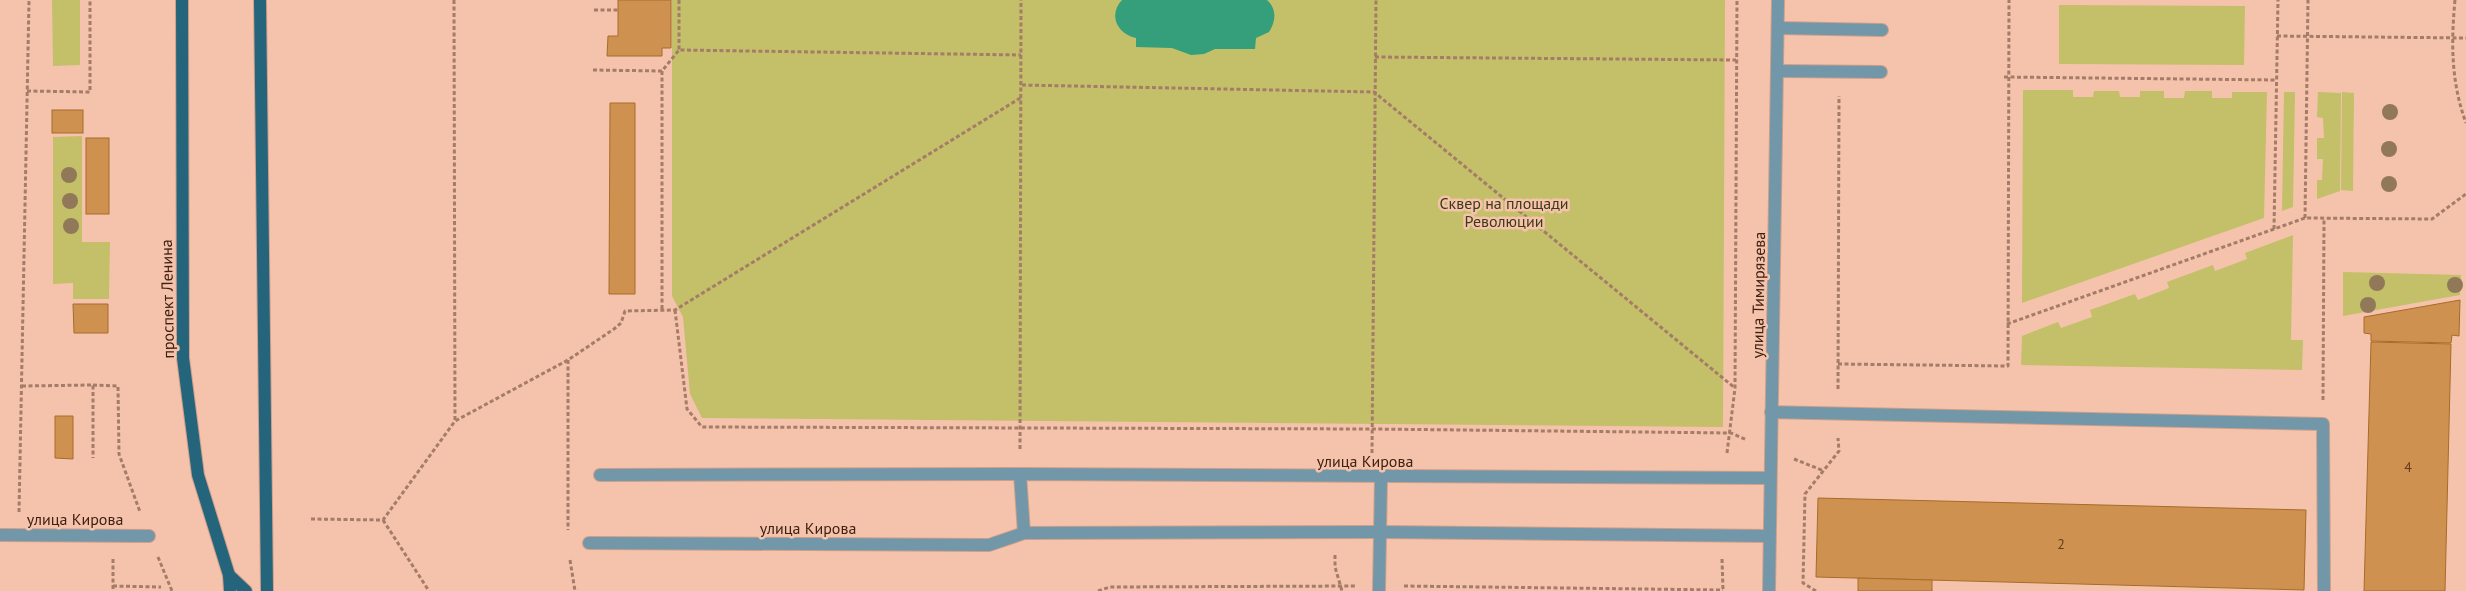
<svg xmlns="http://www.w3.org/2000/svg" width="2466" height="591" font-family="'PT Sans',sans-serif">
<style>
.green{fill:#c4bf69}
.water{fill:#359e7a}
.building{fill:#cf9150;stroke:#a66c2a}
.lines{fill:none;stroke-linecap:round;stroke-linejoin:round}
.minor-casing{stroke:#cd9f8a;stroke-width:14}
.major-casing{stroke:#cd9f8a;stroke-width:14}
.path{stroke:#a57c68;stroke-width:3;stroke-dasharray:4 2.5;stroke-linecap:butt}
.minor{stroke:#7197a8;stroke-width:12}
.major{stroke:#25657c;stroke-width:12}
.tree{fill:#907858}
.labels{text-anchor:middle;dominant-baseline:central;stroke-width:5;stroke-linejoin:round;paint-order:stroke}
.number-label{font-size:14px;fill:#643d21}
.park-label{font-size:16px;fill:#3d3b14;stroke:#f5c3ac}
.street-label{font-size:16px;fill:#402111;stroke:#f5c3ac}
</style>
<rect width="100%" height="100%" fill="#f5c3ac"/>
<g class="green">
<polygon points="52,0 80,0 80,65 53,66"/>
<polygon points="672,0 1725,0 1723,427 702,418 690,394 683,317 672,296"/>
<polygon points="2059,5 2245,6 2244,65 2059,64"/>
<polygon points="2023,90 2073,90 2073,97 2093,97 2094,91 2119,91 2120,97 2140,97 2140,91 2164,91 2164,98 2184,98 2185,91 2212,91 2212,98 2232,98 2232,92 2267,92 2264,218 2022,303"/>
<polygon points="2284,92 2295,92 2293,207 2282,211"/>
<polygon points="2318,92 2341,93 2340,191 2317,199 2317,180 2322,180 2323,159 2317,159 2317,138 2324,138 2323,118 2317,117"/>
<polygon points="2342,92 2354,93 2353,191 2341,190"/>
<polygon points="82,136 82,242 110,242 109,299 73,299 73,283 53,284 53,137"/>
<polygon points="2293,235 2291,340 2303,340 2302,370 2021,365 2022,336 2058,322 2061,328 2092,317 2090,310 2135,294 2138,300 2169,288 2167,282 2213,265 2215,271 2247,259 2245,253"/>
<polygon points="2343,272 2461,275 2460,295 2343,316"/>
</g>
<path class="water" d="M 1122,0 L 1267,0 C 1277,9 1276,21 1269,32 L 1256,38 L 1255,49 L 1215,49 L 1204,54 L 1191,55 L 1172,48 L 1136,47 L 1136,38 C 1117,34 1108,15 1122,0 Z"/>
<g class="building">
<polygon points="618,0 671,0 671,48 662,48 662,56 607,56 608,36 618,36"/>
<polygon points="610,103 635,103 635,294 609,294"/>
<rect x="52" y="110" width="31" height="23"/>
<rect x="86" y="138" width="23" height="76"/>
<polygon points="2460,300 2459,336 2452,335 2451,343 2371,341 2371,334 2364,333 2364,317"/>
<polygon points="73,304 108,304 108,333 74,333"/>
<polygon points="2371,342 2451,344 2445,591 2364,591"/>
<polygon points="55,416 73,416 73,459 55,458"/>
<polygon points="1818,498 2306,510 2304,590 1816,577"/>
<polygon points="1858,578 1932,580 1932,591 1858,591"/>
</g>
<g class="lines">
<g class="minor-casing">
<g id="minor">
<polyline points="1778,28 1882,30"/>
<polyline points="1778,71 1881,72"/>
<polyline points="1771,412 2323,424 2324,591"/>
<polyline points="600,475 1020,474"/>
<polyline points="0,535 149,536"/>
<polyline points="1769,536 1380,532 1024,533 1020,474 1770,478"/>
<polyline points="589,543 989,545 1024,533"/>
<polyline points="1379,591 1381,477"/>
<polyline points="1769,591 1778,0"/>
</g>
</g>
<g class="major-casing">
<g id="major">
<polyline points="182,0 183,358 198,475 229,575 230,591"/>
<polyline points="260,0 267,591"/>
<polyline points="229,575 246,591"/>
</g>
</g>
<g class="path">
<polyline points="454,0 455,421"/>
<polyline points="679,0 679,50"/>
<path d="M 2455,0 C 2451,43 2451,82 2466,123"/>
<polyline points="594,10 618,10"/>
<polyline points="2277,36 2466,38"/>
<polyline points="1375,57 1736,60"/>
<polyline points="593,70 662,71 679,50 1021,55"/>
<polyline points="662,71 662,310"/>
<polyline points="2004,77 2277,80"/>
<polyline points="1022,85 1374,92 1735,388"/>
<polyline points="27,91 90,92 90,0"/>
<polyline points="2305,218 2308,0"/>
<polyline points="2274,229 2278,0"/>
<polyline points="675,310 687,409 702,427 1372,429 1731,433 1747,440"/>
<polyline points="2007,324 2305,218 2432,219 2466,194"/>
<polyline points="568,360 568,530"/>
<polyline points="1838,364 2008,366 2009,0"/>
<polyline points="93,385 118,386 119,454 140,512"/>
<polyline points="22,386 93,385 93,458"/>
<polyline points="1838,389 1839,96"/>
<polyline points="2323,400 2324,219"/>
<polyline points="1020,449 1021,0"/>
<polyline points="1372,453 1376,0"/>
<polyline points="1727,453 1735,388 1737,0"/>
<polyline points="1794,459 1824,471"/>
<polyline points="19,512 29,0"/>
<polyline points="311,519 383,520 455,421 568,360 614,329 621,323 625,311 675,310 1022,97"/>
<polyline points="383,520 429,591"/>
<polyline points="1335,555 1335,567 1342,591"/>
<polyline points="158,557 172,591"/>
<polyline points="113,559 113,591"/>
<polyline points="1722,559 1723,590"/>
<polyline points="570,560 575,591"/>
<polyline points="113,586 161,587"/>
<polyline points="1404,586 1723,590"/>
<polyline points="1098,591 1110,587 1355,586"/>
<polyline points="1816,591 1803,583 1805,494 1839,451 1838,438"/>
</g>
<use href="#minor" class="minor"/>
<use href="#major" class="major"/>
</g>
<g class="tree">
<circle cx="2390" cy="112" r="8"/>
<circle cx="2389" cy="149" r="8"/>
<circle cx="69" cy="175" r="8"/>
<circle cx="2389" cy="184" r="8"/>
<circle cx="70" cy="201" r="8"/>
<circle cx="71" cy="226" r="8"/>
<circle cx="2377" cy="283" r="8"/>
<circle cx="2455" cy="285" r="8"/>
<circle cx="2368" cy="305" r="8"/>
</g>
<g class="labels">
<g class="number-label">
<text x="2408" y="467">4</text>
<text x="2061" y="544">2</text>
</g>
<g class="park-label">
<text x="1504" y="203">Сквер на площади<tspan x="1504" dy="18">Революции</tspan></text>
</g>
<g class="street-label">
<text transform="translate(1758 295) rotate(-89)">улица Тимирязева</text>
<text transform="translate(167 299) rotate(-91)">проспект Ленина</text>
<text x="1365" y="461">улица Кирова</text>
<text x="75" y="519">улица Кирова</text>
<text x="808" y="528">улица Кирова</text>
</g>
</g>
</svg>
